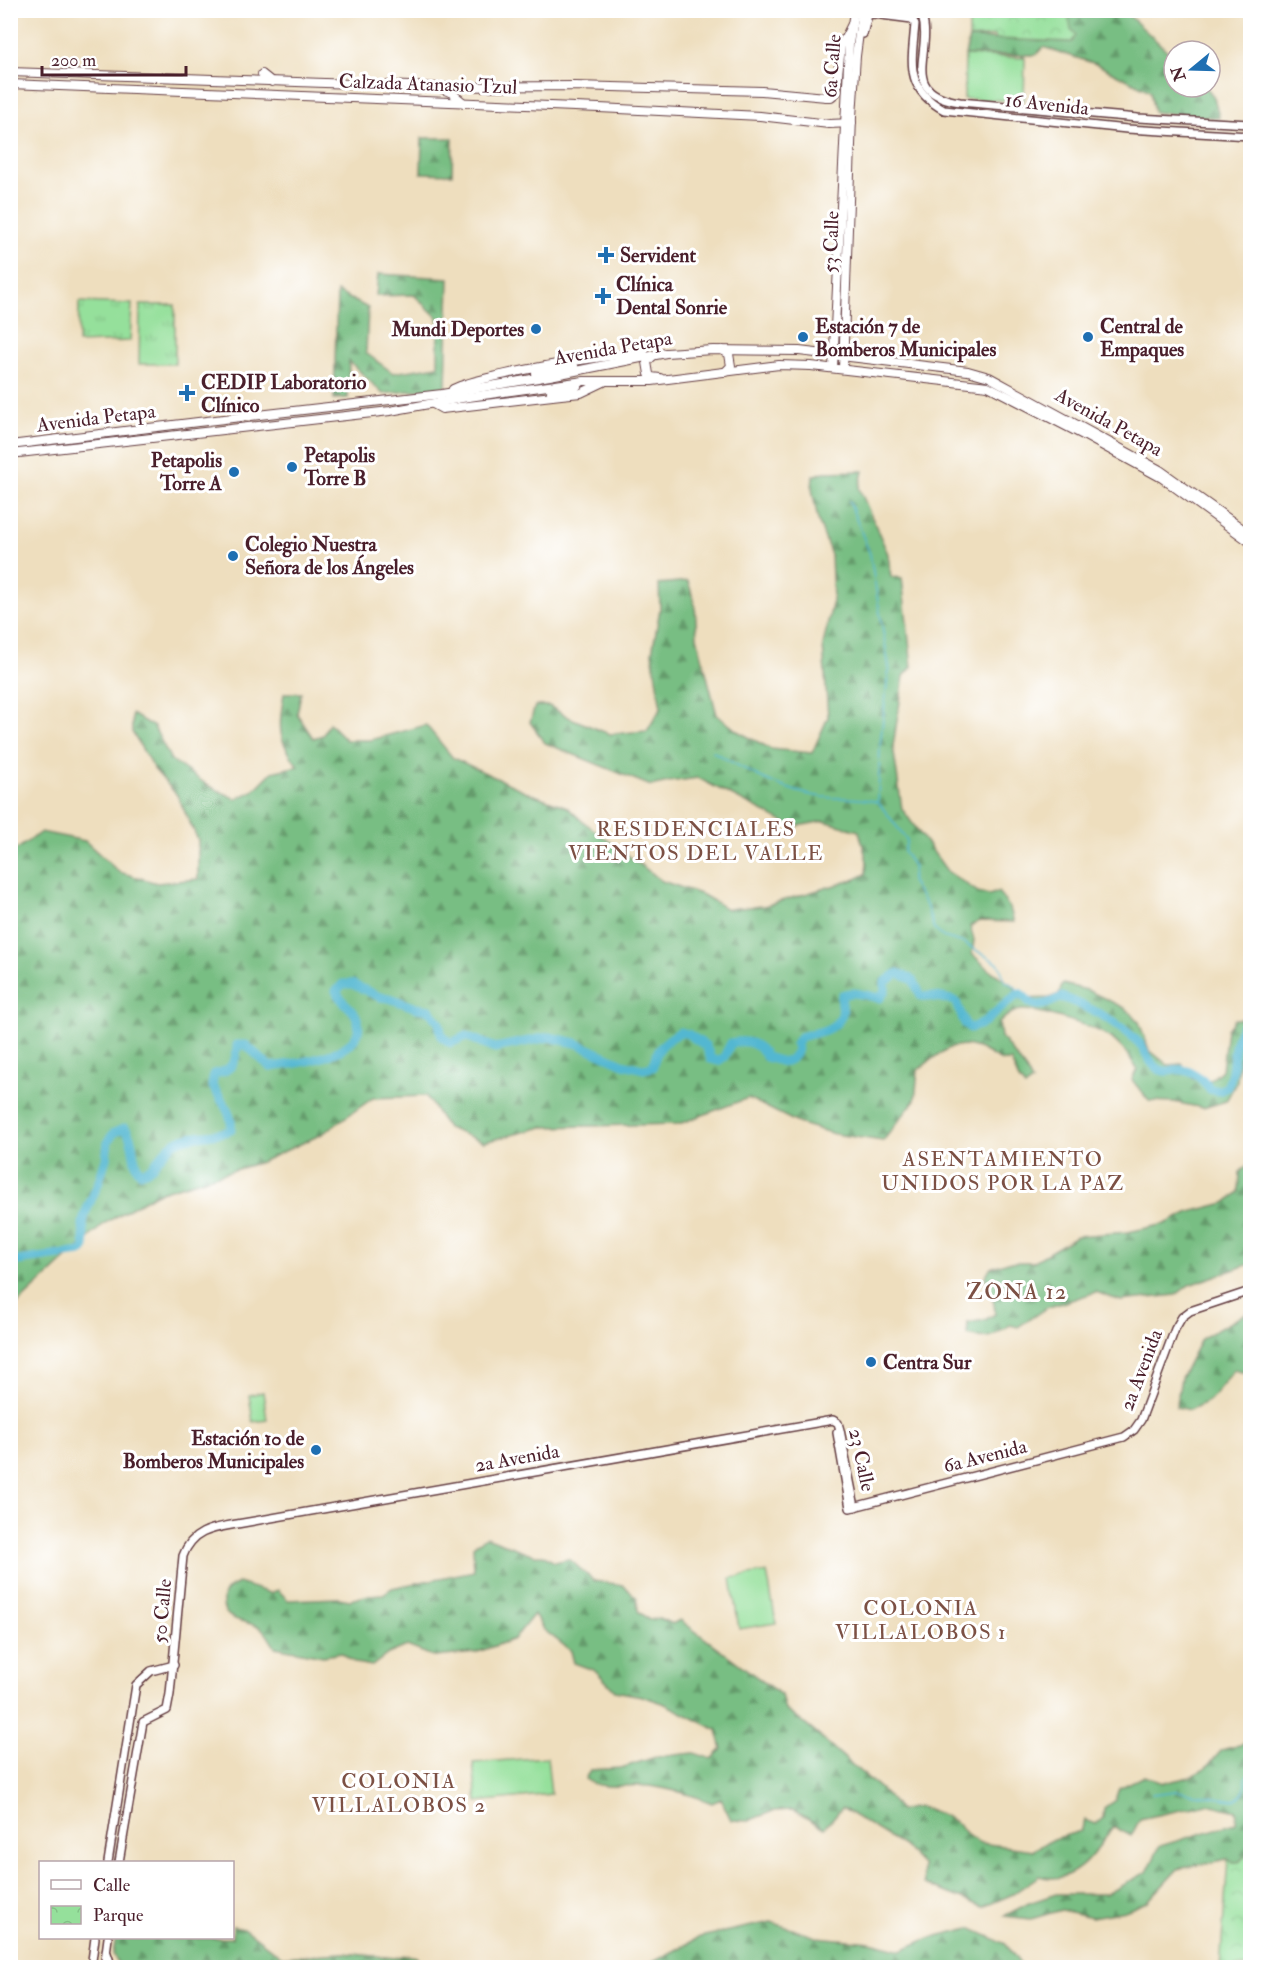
<svg xmlns="http://www.w3.org/2000/svg" width="1261" height="1978" font-family="'IM FELL Double Pica',serif">
<style>
.grass{fill:url(#grass-tufts);stroke:#708063;stroke-width:1.5}
.forest{fill:url(#forest-firs);stroke:#616e57;stroke-width:1.5}
.park{fill:url(#park-crowns);stroke:#708063;stroke-width:1.5}
.pitch{fill:#95e09b;stroke:#708063;stroke-width:1.5}
.lines{fill:none;stroke-linecap:round;stroke-linejoin:round}
.stream{stroke:#52b7d1;stroke-width:1.5}
.river{stroke:#52b7d1;stroke-width:9}
.secondary-casing{stroke:#633c41;stroke-width:10}
.primary-casing{stroke:#633c41;stroke-width:10}
.secondary{stroke:#fff;stroke-width:7}
.primary{stroke:#fff;stroke-width:8}
.poi-dot{fill:#1f6fb2;stroke:#fff;stroke-width:2}
.labels{text-anchor:middle;dominant-baseline:central;stroke-width:6;stroke-linejoin:round;paint-order:stroke}
.street-label{font-size:20px;fill:#4a1f2b;stroke:#fff}
.poi-label{font-size:20px;font-weight:bold;fill:#4a1f2b;stroke:#fff;text-anchor:start}
.neighbourhood-label{font-size:21px;letter-spacing:1.5px;fill:#7c5044;stroke:#fff}
.quarter-label{font-size:22px;letter-spacing:1.5px;fill:#7c5044;stroke:#fff}
</style>
<defs>
<pattern id="grass-tufts" width="24" height="20" patternUnits="userSpaceOnUse" patternTransform="scale(1.5)"><rect width="24" height="20" fill="#95e09b"/><path d="M3 7l-1-3M5 7V3M7 7l1-3M15 17l-1-3M17 17v-4M19 17l1-3" fill="none" stroke="#82c086"/></pattern>
<pattern id="forest-firs" width="22" height="20" patternUnits="userSpaceOnUse" patternTransform="scale(1.5)"><rect width="22" height="20" fill="#78be83"/><path d="M5 1l3.5 6h-7zM16 11l3.5 6h-7z" fill="#649a6b"/></pattern>
<pattern id="park-crowns" width="20" height="18" patternUnits="userSpaceOnUse" patternTransform="scale(1.5)"><rect width="20" height="18" fill="#95e09b"/><path d="M2 6a3 3 0 1 1 6 0M12 15a3 3 0 1 1 6 0" fill="none" stroke="#82c086"/></pattern>
</defs>
<rect width="100%" height="100%" fill="#fff"/>
<filter id="ink" filterUnits="userSpaceOnUse"><feTurbulence type="fractalNoise" baseFrequency=".0167" numOctaves="2"/><feDisplacementMap in="SourceGraphic" scale="12" xChannelSelector="R" yChannelSelector="G"/><feConvolveMatrix kernelMatrix="1 2 1 2 8 2 1 2 1" color-interpolation-filters="sRGB"/></filter>
<filter id="wash" filterUnits="userSpaceOnUse"><feTurbulence type="fractalNoise" baseFrequency=".008" numOctaves="4" result="noise"/><feDisplacementMap in="SourceGraphic" scale="24" xChannelSelector="R" yChannelSelector="G"/><feGaussianBlur stdDeviation="1.35" result="paint"/><feColorMatrix in="noise" values="0 0 0 0 0 0 0 0 0 0 0 0 0 0 0 0 0 1.4 0 .05"/><feComposite in="paint" operator="in"/></filter>
<g filter="url(#wash)">
<rect width="100%" height="100%" fill="#eedebe"/>
<g class="grass">
<polygon points="79,302 132,304 130,341 78,343"/>
<polygon points="140,305 175,305 175,364 139,364"/>
</g>
<g class="forest">
<polygon points="1068,11 1124,11 1174,57 1174,87 1206,87 1214,97 1219,118 1154,112 1150,91 1096,64 1043,47 1036,55 965,55 969,38 1071,42"/>
<polygon points="422,138 453,138 452,174 421,173"/>
<polygon points="378,274 449,278 446,387 383,394 349,361 348,398 334,399 337,292 368,308 366,353 393,373 438,366 438,318 414,295 376,296"/>
<path d="M 863,471 L 859,488 L 888,554 L 891,577 L 902,578 L 912,667 L 904,676 L 893,746 L 902,809 L 947,871 L 978,892 L 989,895 L 998,892 L 1010,908 L 1014,922 L 980,921 L 970,926 L 974,940 L 972,954 L 991,971 L 1014,986 L 1020,999 L 1049,998 L 1059,994 L 1062,984 L 1087,990 L 1125,1008 L 1139,1022 L 1149,1050 L 1168,1065 L 1182,1064 L 1193,1079 L 1209,1081 L 1222,1070 L 1227,1029 L 1235,1019 L 1250,1019 L 1250,1050 L 1248,1050 L 1240,1058 L 1237,1081 L 1226,1101 L 1203,1108 L 1174,1102 L 1149,1101 L 1132,1080 L 1137,1069 C 1129,1056 1120,1043 1106,1035 C 1094,1027 1037,1009 1022,1010 C 1013,1010 1005,1017 999,1023 L 1001,1037 L 1026,1070 L 1032,1082 L 1025,1087 L 1019,1080 L 1011,1061 C 998,1062 997,1058 986,1052 C 957,1035 940,1053 918,1070 L 915,1100 L 883,1141 L 834,1134 L 798,1123 L 748,1098 L 679,1124 L 543,1127 L 484,1142 L 447,1128 L 426,1096 L 373,1098 L 322,1134 L 261,1162 L 157,1193 L 105,1223 L 11,1310 L 11,845 L 17,849 L 41,832 L 85,841 L 119,872 L 157,883 L 198,879 L 198,840 L 177,795 L 154,769 L 132,732 L 132,714 L 154,727 L 171,760 L 209,786 L 236,799 L 253,791 L 272,772 L 298,766 C 276,737 279,728 284,693 L 301,693 L 297,714 L 313,738 L 323,735 L 329,723 L 346,740 L 370,740 L 426,725 L 453,758 L 529,793 L 567,807 L 581,820 L 662,881 L 703,895 L 727,909 L 764,906 L 856,879 L 866,874 L 867,861 L 859,831 L 824,821 L 793,827 L 698,778 L 668,782 L 651,786 L 545,743 L 530,722 L 535,706 L 549,706 L 568,717 L 609,734 L 647,731 L 661,708 L 652,653 L 660,609 L 659,584 L 688,581 L 695,605 L 697,637 L 717,715 L 739,732 L 771,749 L 812,753 L 828,717 L 823,645 L 833,600 L 831,555 L 818,520 L 812,489 L 813,476 L 824,472 Z"/>
<path d="M 1250,1163 L 1250,1264 L 1189,1285 L 1176,1295 L 1121,1301 L 1096,1292 L 1046,1308 L 1018,1327 L 1010,1325 C 992,1338 987,1340 967,1335 L 968,1323 L 985,1320 L 995,1314 C 995,1298 989,1291 985,1277 L 990,1268 L 1008,1262 L 1033,1262 L 1077,1236 L 1128,1232 L 1165,1224 L 1190,1212 L 1225,1203 L 1239,1192 L 1240,1172 Z"/>
<polygon points="1250,1311 1250,1374 1234,1370 1210,1400 1190,1410 1176,1407 1181,1378 1201,1339"/>
<path d="M 486,1537 L 534,1555 L 543,1555 L 554,1562 L 569,1559 L 594,1581 L 623,1585 L 637,1598 L 638,1611 L 649,1620 L 659,1618 L 672,1624 L 680,1620 L 781,1695 L 785,1710 C 809,1725 828,1744 850,1763 C 869,1780 885,1790 900,1811 L 918,1806 L 943,1815 L 960,1825 L 968,1836 L 980,1843 L 1033,1850 L 1054,1839 L 1081,1831 L 1085,1820 L 1096,1824 L 1103,1818 L 1104,1808 L 1115,1800 L 1119,1788 L 1144,1776 L 1163,1783 L 1190,1777 L 1205,1769 L 1222,1750 L 1250,1742 L 1250,1851 L 1239,1862 L 1232,1862 L 1227,1859 L 1178,1869 L 1147,1902 L 1125,1911 L 1092,1917 L 1061,1910 L 1031,1919 L 1004,1916 L 1029,1903 L 1056,1894 L 1106,1894 L 1147,1872 L 1160,1846 L 1236,1823 L 1237,1811 L 1208,1804 L 1140,1819 L 1131,1836 L 1113,1826 C 1096,1851 1075,1887 1039,1876 L 1011,1895 L 983,1907 L 924,1884 L 923,1866 L 904,1846 L 842,1808 L 824,1828 L 793,1810 L 773,1811 L 748,1821 L 731,1820 L 721,1799 L 712,1803 C 691,1794 672,1789 649,1786 C 627,1783 604,1792 585,1779 L 590,1770 L 621,1768 L 656,1757 L 694,1753 L 712,1759 L 722,1749 L 717,1730 L 663,1703 L 642,1696 L 615,1691 L 596,1671 L 574,1663 L 571,1651 L 543,1629 L 534,1614 L 514,1639 L 475,1653 L 435,1657 L 407,1646 L 388,1654 L 372,1666 L 355,1663 L 342,1653 L 323,1656 L 275,1647 C 271,1642 267,1632 261,1628 C 247,1620 221,1623 223,1600 C 223,1590 230,1587 238,1583 L 270,1593 L 278,1590 L 288,1600 L 339,1598 L 350,1600 L 369,1595 L 383,1594 L 392,1588 L 474,1571 L 473,1546 Z"/>
<polygon points="771,1922 816,1937 870,1942 902,1950 929,1938 970,1928 1006,1944 1022,1967 644,1967 700,1937"/>
<polygon points="233,1926 244,1928 282,1957 343,1953 395,1958 405,1955 417,1957 421,1967 120,1968 113,1954 116,1938 232,1938"/>
</g>
<g class="park">
<polygon points="1028,10 1068,11 1071,29 1076,35 1072,42 995,39 995,36 969,38 969,12 964,11"/>
<polygon points="1250,1851 1250,1953 1248,1954 1250,1967 1220,1968 1228,1859 1232,1862 1239,1862"/>
</g>
<g class="pitch">
<polygon points="965,55 1025,58 1024,101 964,99"/>
<polygon points="263,1392 267,1420 253,1422 249,1395"/>
<polygon points="767,1572 776,1623 739,1629 731,1578"/>
<polygon points="547,1757 551,1794 477,1802 473,1763"/>
</g>
<g class="lines">
<g class="stream">
<polyline points="849,501 870,554 889,667 880,745 878,802 907,840 904,852 914,867 911,881 926,905 934,929 943,937 964,943 999,964 1005,981 1015,986 1019,993"/>
<path d="M 712,751 C 747,771 781,791 822,797 C 841,799 859,797 877,802"/>
<path d="M 1152,1794 L 1176,1791 L 1234,1800 C 1244,1795 1246,1790 1245,1778 L 1250,1773"/>
</g>
<path class="river" d="M 10,1262 L 81,1252 L 85,1247 L 83,1224 L 85,1214 L 98,1184 L 106,1159 L 108,1141 L 114,1133 L 125,1128 C 136,1141 131,1164 141,1173 C 157,1168 161,1150 176,1142 C 192,1133 215,1137 231,1130 C 234,1115 219,1097 212,1085 L 214,1074 C 231,1072 237,1061 237,1045 L 246,1045 L 270,1067 C 294,1064 374,1055 356,1016 C 352,1007 341,1003 336,991 L 343,984 L 352,984 L 380,997 L 389,998 L 417,1008 L 430,1010 L 439,1023 L 442,1037 L 451,1043 L 466,1036 L 495,1048 L 549,1037 L 576,1043 L 623,1064 L 643,1069 L 653,1067 C 655,1049 665,1041 680,1032 L 688,1034 L 706,1046 L 711,1059 L 718,1061 L 724,1057 L 731,1043 C 747,1040 758,1042 766,1057 L 783,1062 L 791,1059 L 797,1051 L 796,1044 L 800,1037 C 814,1033 837,1031 842,1014 C 844,1007 840,1002 842,995 C 854,990 867,996 880,998 L 885,991 L 885,982 L 898,973 L 913,980 L 921,996 C 929,996 949,998 956,1002 L 965,1024 L 970,1028 L 982,1024 L 1019,993 C 1024,995 1026,999 1031,1003 C 1041,1009 1052,1001 1062,997 C 1090,1008 1116,1020 1138,1042 C 1146,1050 1148,1062 1157,1068 C 1164,1073 1168,1071 1175,1070 C 1190,1068 1202,1078 1210,1089 L 1219,1091 L 1227,1087 C 1237,1069 1230,1046 1242,1027 L 1250,1027"/>
</g>
</g>
<g filter="url(#ink)">
<g class="lines">
<g class="secondary-casing">
<g id="secondary">
<path d="M 906,10 L 915,11 L 922,16 C 934,52 897,93 960,102 L 1138,118 L 1250,124"/>
<path d="M 863,34 L 868,15 L 873,14 L 912,19 L 915,24 C 912,62 904,88 944,110 L 1127,129 L 1250,136"/>
<polyline points="837,1433 850,1508 1124,1437 1134,1430 1141,1420 1175,1329 1182,1317 1190,1311 1250,1291"/>
<polyline points="108,1862 136,1685 151,1671 174,1665"/>
<path d="M 119,1862 L 143,1722 L 167,1710 L 170,1694 L 183,1556 C 192,1530 214,1528 237,1524 L 833,1420 L 838,1423 L 840,1430 L 855,1507"/>
<polyline points="107,1953 112,1968"/>
<polyline points="91,1968 95,1938"/>
<polyline points="104,1968 108,1938"/>
</g>
</g>
<g class="primary-casing">
<g id="primary">
<polyline points="10,72 438,87 575,86 762,91 826,97 831,97 836,93 841,46 852,24"/>
<polyline points="262,74 272,82"/>
<polyline points="10,84 599,108 760,116 829,124 852,123"/>
<polyline points="440,88 452,93 464,103"/>
<polyline points="722,350 729,354 731,366 725,372"/>
<polyline points="653,356 647,362 649,374 651,377 660,378"/>
<polyline points="833,368 849,44 853,18"/>
<polyline points="843,369 852,117 856,56 862,10"/>
<polyline points="536,373 574,366"/>
<path d="M 453,389 C 469,381 489,378 506,374 C 552,364 597,356 644,353"/>
<polyline points="551,392 575,388 581,382"/>
<polyline points="433,404 442,409 561,395 581,393 604,382"/>
<polyline points="10,445 198,422 442,394 550,376 666,353 713,350 799,351 968,371 989,377 1160,470 1250,534"/>
<polyline points="10,454 390,411 462,398 584,381 652,381 779,365 811,366 988,386 1087,437 1162,478 1250,542"/>
</g>
</g>
<use href="#secondary" class="secondary"/>
<use href="#primary" class="primary"/>
</g>
</g>
<g class="poi-dot">
<path d="M603 246h6v6h6v6h-6v6h-6v-6h-6v-6h6z"/>
<path d="M600 287h6v6h6v6h-6v6h-6v-6h-6v-6h6z"/>
<circle cx="536" cy="329" r="6"/>
<circle cx="803" cy="337" r="6"/>
<circle cx="1088" cy="337" r="6"/>
<path d="M184 384h6v6h6v6h-6v6h-6v-6h-6v-6h6z"/>
<circle cx="292" cy="467" r="6"/>
<circle cx="234" cy="472" r="6"/>
<circle cx="233" cy="556" r="6"/>
<circle cx="871" cy="1362" r="6"/>
<circle cx="316" cy="1450" r="6"/>
</g>
<g class="labels">
<g class="street-label">
<text transform="translate(832 66) rotate(-86)">6a Calle</text>
<text transform="translate(428 84) rotate(2)">Calzada Atanasio Tzul</text>
<text transform="translate(1047 104) rotate(6)">16 Avenida</text>
<text transform="translate(831 242) rotate(-88)">53 Calle</text>
<text transform="translate(613 348) rotate(-10)">Avenida Petapa</text>
<text transform="translate(96 418) rotate(-7)">Avenida Petapa</text>
<text transform="translate(1109 422) rotate(29)">Avenida Petapa</text>
<text transform="translate(1141 1370) rotate(-69)">2a Avenida</text>
<text transform="translate(985 1456) rotate(-14)">6a Avenida</text>
<text transform="translate(517 1458) rotate(-10)">2a Avenida</text>
<text transform="translate(862 1460) rotate(78)">23 Calle</text>
<text transform="translate(162 1611) rotate(-85)">50 Calle</text>
</g>
<g class="poi-label">
<text x="620" y="255">Servident</text>
<text x="616" y="284">Clínica<tspan x="616" dy="23">Dental Sonrie</tspan></text>
<text x="815" y="326">Estación 7 de<tspan x="815" dy="23">Bomberos Municipales</tspan></text>
<text x="1100" y="326">Central de<tspan x="1100" dy="23">Empaques</tspan></text>
<text x="524" y="329" text-anchor="end">Mundi Deportes</text>
<text x="201" y="382">CEDIP Laboratorio<tspan x="201" dy="23">Clínico</tspan></text>
<text x="304" y="455">Petapolis<tspan x="304" dy="23">Torre B</tspan></text>
<text x="222" y="460" text-anchor="end">Petapolis<tspan x="222" dy="23">Torre A</tspan></text>
<text x="245" y="544">Colegio Nuestra<tspan x="245" dy="23">Señora de los Ángeles</tspan></text>
<text x="883" y="1362">Centra Sur</text>
<text x="304" y="1438" text-anchor="end">Estación 10 de<tspan x="304" dy="23">Bomberos Municipales</tspan></text>
</g>
<g class="neighbourhood-label">
<text x="696" y="829">RESIDENCIALES<tspan x="696" dy="24">VIENTOS DEL VALLE</tspan></text>
<text x="1003" y="1159">ASENTAMIENTO<tspan x="1003" dy="24">UNIDOS POR LA PAZ</tspan></text>
<text x="921" y="1608">COLONIA<tspan x="921" dy="24">VILLALOBOS 1</tspan></text>
<text x="399" y="1781">COLONIA<tspan x="399" dy="24">VILLALOBOS 2</tspan></text>
</g>
<g class="quarter-label">
<text x="1017" y="1292">ZONA 12</text>
</g>
</g>
<rect width="1261" height="1978" fill="none" stroke="#fff" stroke-width="36"/>
<rect x="39" y="1861" width="195" height="78" fill="#ffffff" stroke="#b7a5aa" stroke-width="1.5"/>
<rect x="51" y="1880" width="30" height="9" fill="#ffffff" stroke="#b7a5aa" stroke-width="1.5"/>
<text x="93" y="1891" font-size="18" fill="#4a1f2b">Calle</text>
<rect x="51" y="1906" width="30" height="18" fill="url(#park-crowns)" stroke="#b7a5aa" stroke-width="1.5"/>
<text x="93" y="1921" font-size="18" fill="#4a1f2b">Parque</text>
<g transform="translate(1192 69) rotate(251)"><circle r="28" fill="#ffffff" stroke="#b7a5aa" stroke-width="1.5"/>
<path d="M0-4.5L10 22L0 15L-10 22Z" fill="#1f6fb2"/>
<text y="-9" font-size="16" font-weight="bold" text-anchor="middle" fill="#4a1f2b">N</text>
</g>
<path d="M42 66v9h144v-9" fill="none" stroke="#4a1f2b" stroke-width="3"/>
<text x="51" y="66" font-size="18" fill="#4a1f2b" stroke="#ffffff" stroke-width="4.5" paint-order="stroke">200 m</text>
</svg>
